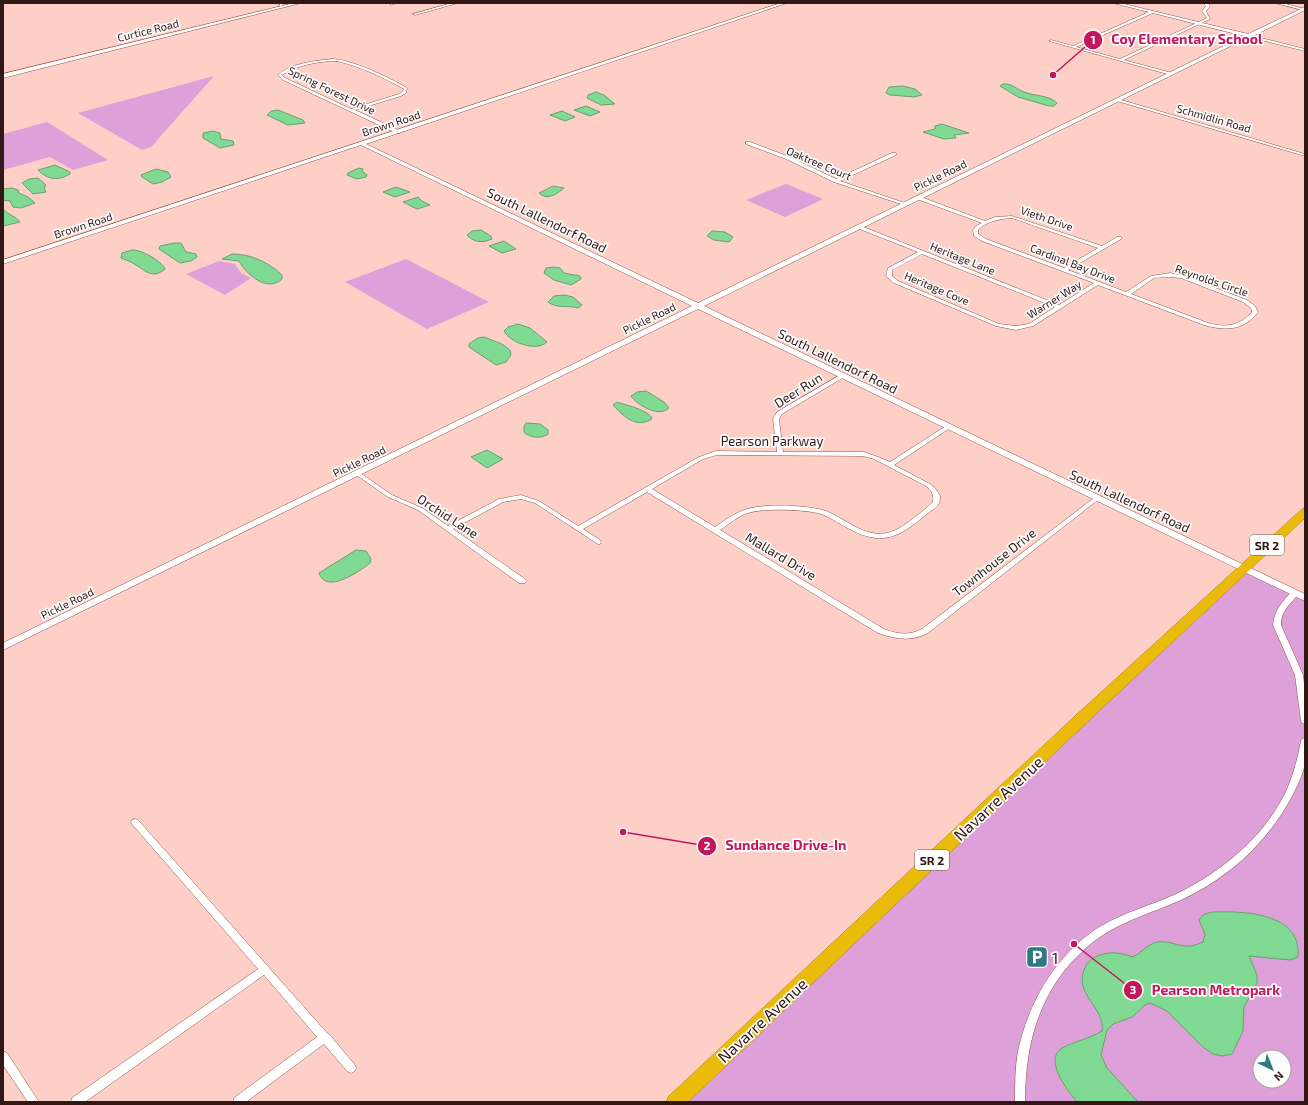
<svg xmlns="http://www.w3.org/2000/svg" width="1308" height="1105" font-family="'Exo 2',sans-serif">
<style>
.green{fill:#dda0d8;fill-rule:evenodd}
.water{fill:#80da93;stroke:#69a06d}
.lines{fill:none;stroke-linecap:round;stroke-linejoin:round}
.street-casing{stroke:#945349;stroke-width:1}
.secondary-casing{stroke:#945349;stroke-width:1}
.highway-casing{stroke:#aa820f;stroke-width:1}
.street{fill:#fff;fill-rule:evenodd}
.secondary{fill:#fff;fill-rule:evenodd}
.highway{fill:#ebbb0c;fill-rule:evenodd}
.labels{text-anchor:middle;dominant-baseline:central;stroke-width:3.5;stroke-linejoin:round;paint-order:stroke}
.far-street-label{font-size:11px;fill:#321814;stroke:#fcfcfc}
.shield{fill:#fcfcfc;stroke:#6f5c5a;stroke-width:1}
.shield-label{font-size:12px;font-weight:bold;fill:#321814}
.street-label{font-size:13px;fill:#321814;stroke:#fcfcfc}
.near-street-label{font-size:16px;fill:#321814;stroke:#fcfcfc}
.near-poi-label{font-size:16px;fill:#321814;stroke:#fcfcfc;text-anchor:start}
.leader{fill:none;stroke:#c2185b;stroke-width:1.5}
.callout-dot{fill:#c2185b;stroke:#fcfcfc;stroke-width:1.5}
.mark-label{font-size:12px;text-anchor:middle;font-weight:bold;fill:#fff}
.callout-label{font-size:14px;text-anchor:middle;font-weight:bold;fill:#c2185b;stroke:#fcfcfc;stroke-width:3.5;stroke-linejoin:round;paint-order:stroke}
</style>
<rect width="100%" height="100%" fill="#fdcfc7"/>
<g class="green">
<polygon points="214,76 151,147 142,150 78,113"/>
<polygon points="47,122 108,160 73,170 50,157 3,170 3,134"/>
<polygon points="786,184 823,199 785,217 746,200"/>
<polygon points="406,259 489,302 427,329 345,282"/>
<polygon points="219,261 235,264 241,273 251,278 225,295 186,274"/>
<path d="M 1243,568 L 1305,598 L 1305,1102 L 675,1102 ZM 1260,1057 L 1284,1057 L 1284,1081 L 1260,1081 Z"/>
</g>
<g class="water">
<path d="M 1003,84 C 1012,83 1016,89 1024,92 C 1034,96 1049,95 1057,103 L 1054,106 L 1049,106 L 1018,97 L 1000,86 Z"/>
<polygon points="903,86 915,89 922,95 914,97 890,95 886,93 889,87"/>
<polygon points="596,92 604,95 615,104 601,105 587,98 588,95"/>
<polygon points="586,106 600,112 590,116 574,110"/>
<polygon points="278,110 303,120 305,123 288,125 267,115 271,111"/>
<polygon points="562,111 575,117 565,121 550,115"/>
<polygon points="942,124 969,133 954,135 956,138 944,139 923,132 935,129 935,126"/>
<polygon points="213,131 220,133 221,139 233,141 234,145 220,148 203,138 203,133"/>
<path d="M 55,165 L 70,172 L 70,174 C 58,181 48,180 38,170 Z"/>
<polygon points="359,168 363,169 362,171 367,175 366,177 357,179 347,175 348,173"/>
<polygon points="156,169 168,172 171,177 162,182 153,184 142,177 141,175"/>
<polygon points="38,178 46,185 44,188 46,192 33,194 22,183 29,179"/>
<path d="M 553,186 L 564,188 C 557,194 547,201 539,193 Z"/>
<polygon points="396,187 410,192 395,197 383,192"/>
<polygon points="12,188 18,190 19,193 28,197 35,203 21,208 13,207 10,201 3,200 3,189"/>
<polygon points="418,197 422,201 430,205 417,209 403,202"/>
<path d="M 3,209 C 8,215 16,216 20,222 L 3,226 Z"/>
<path d="M 481,230 L 491,236 L 492,239 C 483,243 474,243 467,235 L 472,231 Z"/>
<polygon points="712,231 725,232 733,237 729,242 714,240 707,236"/>
<polygon points="504,241 516,249 502,253 489,246"/>
<polygon points="174,243 181,243 186,252 196,254 197,257 191,261 180,263 159,249 160,246"/>
<path d="M 132,250 C 140,249 162,261 165,269 C 153,279 147,272 136,265 C 132,262 126,260 121,258 L 122,253 Z"/>
<path d="M 232,254 C 251,254 268,262 282,275 L 282,279 C 267,293 246,274 239,261 L 222,259 Z"/>
<polygon points="554,267 560,268 564,273 580,276 581,279 571,285 554,280 544,273 546,268"/>
<path d="M 564,295 L 573,297 L 582,305 L 578,308 C 567,305 558,309 548,302 L 554,296 Z"/>
<path d="M 518,324 L 530,328 L 547,342 C 537,352 510,343 504,331 L 508,327 Z"/>
<polygon points="484,337 502,344 510,350 511,355 506,362 496,365 469,347 469,344 478,338"/>
<path d="M 646,391 L 664,402 L 669,408 C 659,418 637,405 631,396 L 637,392 Z"/>
<path d="M 617,402 C 625,405 650,410 652,419 C 636,429 623,416 613,405 Z"/>
<path d="M 526,423 L 540,424 L 548,430 L 548,434 C 541,439 530,438 524,432 L 524,426 Z"/>
<polygon points="487,450 503,459 487,468 471,457"/>
<path d="M 356,550 L 366,551 L 371,559 L 370,563 C 360,571 326,595 319,573 Z"/>
<path d="M 1212,912 C 1243,911 1302,912 1298,957 L 1290,960 L 1249,956 L 1257,975 L 1257,983 L 1244,1007 L 1243,1031 L 1232,1054 L 1222,1056 L 1213,1054 L 1203,1047 L 1167,1011 L 1150,1003 L 1145,1005 L 1132,1017 L 1113,1024 L 1107,1030 L 1101,1055 L 1107,1068 L 1138,1102 L 1077,1102 C 1068,1091 1043,1060 1062,1048 C 1075,1041 1089,1039 1102,1031 C 1106,1008 1072,993 1085,968 C 1087,963 1090,960 1095,957 C 1109,951 1119,952 1133,957 C 1141,953 1146,946 1154,943 C 1165,939 1175,945 1185,946 C 1191,947 1198,944 1203,942 L 1205,934 L 1199,920 L 1203,915 Z"/>
</g>
<g class="lines">
<g class="street-casing">
<g id="street">
<polygon points="281,3 285,3 281,6 279,6"/>
<polygon points="390,3 397,3 391,5"/>
<polygon points="452,3 458,3 415,15 413,14"/>
<polygon points="1204,3 1208,3 1210,6 1206,11 1210,19 1124,60 1172,73 1172,75 1171,75 1049,41 1051,40 1073,46 1151,11 1153,11 1153,13 1076,47 1120,59 1207,18 1202,11 1206,6"/>
<polygon points="1275,3 1282,3 1305,9 1303,10"/>
<path d="M 332,59 C 351,59 390,78 407,88 L 406,93 L 401,96 L 355,110 L 400,131 L 400,133 L 396,133 L 283,80 L 278,75 C 291,63 315,61 332,59 ZM 337,61 C 359,66 385,78 404,89 L 403,91 L 399,94 L 351,109 L 285,78 L 282,75 C 297,65 320,61 337,61 Z"/>
<polygon points="1118,99 1305,154 1305,156 1117,101 1117,99"/>
<polygon points="746,142 750,142 790,157 836,179 892,153 896,153 896,155 840,181 908,204 904,205 834,182 786,159 746,144"/>
<path d="M 917,197 L 921,197 L 985,221 L 995,217 L 1012,216 L 1102,246 L 1117,237 L 1121,237 L 1121,239 L 1068,270 L 1126,292 L 1151,276 L 1170,273 L 1184,276 L 1247,300 L 1255,306 L 1258,312 C 1243,331 1225,331 1204,325 L 1098,285 L 1033,326 L 1016,330 L 996,326 L 894,283 L 886,276 L 888,268 L 918,252 L 857,228 L 857,226 L 861,226 L 1059,305 L 1094,283 L 982,241 L 974,236 L 973,230 L 976,226 L 982,223 L 917,199 ZM 1012,218 L 1098,248 L 1064,268 L 986,239 L 978,234 L 978,230 C 987,221 999,219 1012,218 ZM 922,254 L 1055,307 L 1029,324 L 1016,326 L 999,324 L 898,281 L 892,276 L 892,270 ZM 1170,277 L 1181,278 L 1243,302 L 1251,308 L 1252,312 C 1240,326 1225,328 1208,323 L 1131,294 L 1154,278 Z"/>
<path d="M 842,374 L 845,376 L 844,377 L 782,414 L 779,419 L 783,452 L 864,452 L 878,457 L 890,462 L 946,426 L 950,426 L 951,427 L 950,428 L 894,465 L 930,484 L 935,488 L 940,496 C 940,499 940,502 938,505 C 935,509 930,511 927,514 C 912,526 896,540 876,538 C 856,536 841,523 824,515 C 809,509 763,508 748,513 C 738,516 729,524 720,530 L 884,629 C 897,634 909,636 922,629 L 1094,498 L 1098,498 L 1099,499 L 928,633 C 911,642 895,639 878,633 L 647,492 L 583,529 L 600,540 L 601,542 L 600,544 L 598,544 L 535,503 L 521,499 L 503,502 L 453,529 L 525,579 L 526,581 L 525,583 L 519,583 L 418,510 L 388,497 L 355,474 L 358,472 L 360,473 L 392,495 L 422,508 L 448,526 L 499,499 L 521,495 L 539,501 L 578,526 L 699,457 L 716,451 L 777,452 L 773,419 L 777,412 ZM 717,455 L 863,456 L 874,459 L 926,486 C 932,491 934,495 933,502 C 928,507 922,512 916,516 C 897,532 882,540 858,528 C 847,523 837,515 826,511 C 807,505 762,503 744,510 C 733,514 724,521 715,527 L 652,489 L 703,459 Z"/>
<path d="M 1292,591 L 1298,591 L 1299,593 C 1291,604 1281,610 1281,625 L 1303,675 L 1305,691 L 1305,724 L 1302,723 L 1301,721 L 1295,675 L 1273,625 C 1274,610 1283,601 1292,591 Z"/>
<path d="M 1305,738 C 1305,746 1306,754 1305,762 C 1304,772 1297,787 1292,796 C 1268,842 1229,878 1181,900 C 1149,914 1114,923 1087,947 C 1040,988 1025,1042 1025,1102 L 1015,1102 C 1015,1085 1015,1068 1018,1051 C 1029,1001 1057,953 1101,926 C 1125,912 1152,905 1176,894 C 1222,872 1267,835 1288,787 C 1294,772 1298,757 1301,741 L 1302,739 Z"/>
<polygon points="135,819 138,820 327,1033 329,1034 355,1065 356,1068 355,1071 351,1073 347,1071 324,1044 246,1102 233,1102 234,1098 317,1037 264,975 85,1102 71,1102 72,1098 258,969 132,824 131,822 132,820"/>
<polygon points="3,1051 7,1053 39,1102 28,1102 3,1065"/>
</g>
</g>
<g class="secondary-casing">
<g id="secondary">
<polygon points="294,3 301,3 3,78 3,74"/>
<polygon points="781,3 787,3 366,144 698,303 1244,36 1113,3 1120,3 1248,34 1305,7 1305,10 1253,36 1305,49 1305,51 1249,37 704,306 1305,594 1305,601 698,309 3,650 3,643 692,306 361,145 3,264 3,260"/>
</g>
</g>
<g class="highway-casing">
<polygon id="highway" points="1305,508 1305,518 1084,725 688,1102 666,1102 669,1096 1074,717 1301,510"/>
</g>
<use href="#street" class="street"/>
<use href="#secondary" class="secondary"/>
<use href="#highway" class="highway"/>
</g>
<defs>
<g id="parking-square" transform="scale(1.15)"><rect x="-9" y="-9" width="18" height="18" rx="4" fill="#317883" stroke="#fcfcfc"/><path d="M-3.5-5.5H1a3.5 3.5 0 0 1 0 7H-1V5.5H-3.5ZM-1-3.4V-.6H.8a1.4 1.4 0 0 0 0-2.8Z" fill="#fff"/></g>
</defs>
<g fill-rule="evenodd">
<use href="#parking-square" x="1037" y="957"/>
</g>
<g class="labels">
<g class="far-street-label">
<text transform="translate(148 30) rotate(-14)">Curtice Road</text>
<text transform="translate(332 90) rotate(26)">Spring Forest Drive</text>
<text transform="translate(1214 118) rotate(16)">Schmidlin Road</text>
<text transform="translate(391 123) rotate(-18)">Brown Road</text>
<text transform="translate(819 163) rotate(23)">Oaktree Court</text>
<text transform="translate(940 175) rotate(-26)">Pickle Road</text>
<text transform="translate(1047 218) rotate(19)">Vieth Drive</text>
<text transform="translate(83 225) rotate(-18)">Brown Road</text>
<text transform="translate(963 258) rotate(22)">Heritage Lane</text>
<text transform="translate(1073 263) rotate(21)">Cardinal Bay Drive</text>
<text transform="translate(1212 280) rotate(19)">Reynolds Circle</text>
<text transform="translate(937 288) rotate(23)">Heritage Cove</text>
<text transform="translate(1054 299) rotate(-32)">Warner Way</text>
<text transform="translate(649 318) rotate(-26)">Pickle Road</text>
<text transform="translate(359 461) rotate(-26)">Pickle Road</text>
<text transform="translate(67 603) rotate(-26)">Pickle Road</text>
</g>
<g class="shield">
<rect x="1250" y="535" width="34" height="20" rx="3"/>
<rect x="915" y="850" width="34" height="20" rx="3"/>
</g>
<g class="shield-label">
<text x="1267" y="545">SR 2</text>
<text x="932" y="860">SR 2</text>
</g>
<g class="street-label">
<text transform="translate(547 220) rotate(26)">South Lallendorf Road</text>
<text transform="translate(838 361) rotate(26)">South Lallendorf Road</text>
<text transform="translate(798 390) rotate(-32)">Deer Run</text>
<text x="772" y="441">Pearson Parkway</text>
<text transform="translate(1130 501) rotate(25)">South Lallendorf Road</text>
<text transform="translate(448 516) rotate(33)">Orchid Lane</text>
<text transform="translate(781 556) rotate(31)">Mallard Drive</text>
<text transform="translate(994 562) rotate(-38)">Townhouse Drive</text>
</g>
<g class="near-street-label">
<text transform="translate(998 798) rotate(-43)">Navarre Avenue</text>
<text transform="translate(762 1020) rotate(-43)">Navarre Avenue</text>
</g>
<g class="near-poi-label">
<text x="1052" y="957">1</text>
</g>
</g>
<path class="leader" d="M1053 75L1093 40M623 832L707 846M1074 944L1133 990"/>
<g class="callout-dot">
<circle cx="1053" cy="75" r="4"/>
<circle cx="623" cy="832" r="4"/>
<circle cx="1074" cy="944" r="4"/>
<circle cx="1093" cy="40" r="10"/>
<circle cx="707" cy="846" r="10"/>
<circle cx="1133" cy="990" r="10"/>
</g>
<g class="mark-label">
<text x="1093" y="44">1</text>
<text x="707" y="850">2</text>
<text x="1133" y="994">3</text>
</g>
<g class="callout-label">
<text x="1187" y="44">Coy Elementary School</text>
<text x="786" y="850">Sundance Drive-In</text>
<text x="1216" y="995">Pearson Metropark</text>
</g>
<rect width="1308" height="1105" fill="none" stroke="#321814" stroke-width="8"/>
<g transform="translate(1272 1069) rotate(137)"><circle r="19" fill="#fcfcfc" stroke="#aba19f"/>
<path d="M0-3L7 15L0 10L-7 15Z" fill="#317883"/>
<text y="-6" font-size="11" font-weight="bold" text-anchor="middle" fill="#321814">N</text>
</g>
</svg>
